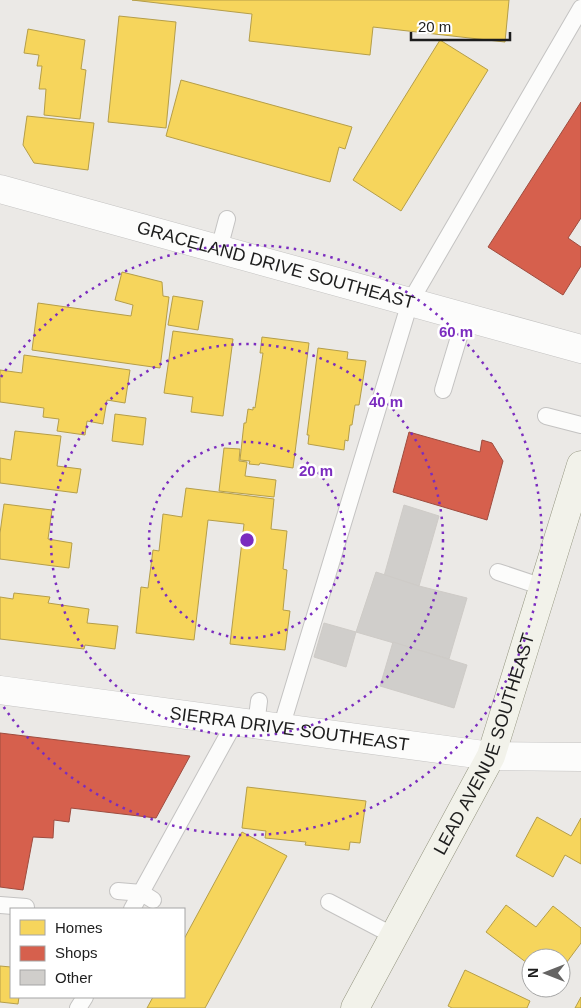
<svg xmlns="http://www.w3.org/2000/svg" width="581" height="1008" font-family="Arial,sans-serif">
<style>
.homes{fill:#f6d55c;stroke:#b59e49}
.shops{fill:#d6604d;stroke:#9e4c3f}
.building{fill:#d0cecb;stroke:#cecbc7}
.lines{fill:none;stroke-linecap:round;stroke-linejoin:round}
.service-casing{stroke:#c4c3c2;stroke-width:18}
.minor-casing{stroke:#c4c3c2;stroke-width:29}
.secondary-casing{stroke:#93947f;stroke-width:29}
.service{stroke:#fcfcfb;stroke-width:16}
.minor{stroke:#fcfcfb;stroke-width:28}
.secondary{stroke:#f2f2ea;stroke-width:28}
.ring{fill:none;stroke:#7b2cbf;stroke-width:2.5;stroke-dasharray:2.5 5}
.labels{text-anchor:middle;dominant-baseline:central;stroke-width:5;stroke-linejoin:round;paint-order:stroke}
.street-label{font-size:18px;fill:#1d1d1d;stroke:#fff}
.centre{fill:#7b2cbf;stroke:#fff;stroke-width:2.5}
.ring-label{font-size:15px;text-anchor:middle;font-weight:bold;fill:#7b2cbf;stroke:#fff;stroke-width:5;stroke-linejoin:round;paint-order:stroke}
</style>
<rect width="100%" height="100%" fill="#ebe9e6"/>
<g class="homes">
<polygon points="132,0 509,0 505,42 373,27 370,55 249,41 252,14"/>
<polygon points="119,16 176,22 166,128 108,122"/>
<polygon points="28,29 85,40 81,69 86,70 80,119 44,115 46,89 39,89 42,66 37,66 39,55 24,53"/>
<polygon points="440,40 488,70 401,211 353,180"/>
<polygon points="181,80 352,127 345,149 339,147 330,182 166,136"/>
<polygon points="27,116 94,123 88,170 34,163 23,145"/>
<polygon points="122,272 162,282 163,296 169,297 160,368 32,350 38,303 131,316 133,305 115,300"/>
<polygon points="173,296 203,301 198,330 168,325"/>
<polygon points="173,331 233,339 223,416 191,412 193,397 164,393"/>
<polygon points="262,337 309,343 293,468 260,463 259,465 249,464 250,461 240,460 244,423 246,423 248,409 253,410 253,407 255,408 263,353 260,353"/>
<polygon points="318,348 348,352 347,359 366,361 359,405 355,405 352,425 350,425 348,441 345,440 344,450 308,444 309,435 307,435"/>
<polygon points="24,355 130,370 125,403 107,400 103,424 87,421 85,435 57,431 59,419 43,417 44,408 0,402 0,370 22,373"/>
<polygon points="115,414 146,418 143,445 112,441"/>
<polygon points="15,431 61,436 57,466 81,469 77,493 0,483 0,458 11,460"/>
<polygon points="224,448 240,449 239,461 247,462 245,476 276,480 274,497 219,491"/>
<polygon points="186,488 274,499 271,529 287,531 283,569 287,570 283,610 290,611 285,650 230,644 244,524 208,520 194,640 136,633 141,587 148,588 153,550 159,551 163,514 182,517"/>
<polygon points="4,504 52,510 48,539 72,543 69,568 0,559 0,533"/>
<polygon points="14,593 50,597 48,603 89,609 87,623 118,626 115,649 85,645 84,649 0,639 0,597 13,599"/>
<polygon points="247,787 366,801 360,843 350,842 349,850 305,845 306,842 265,838 266,831 242,828"/>
<polygon points="537,817 571,836 581,818 581,864 565,855 553,877 516,856"/>
<polygon points="242,832 287,856 205,1008 147,1008 153,997 184,997 184,939"/>
<polygon points="506,905 536,927 553,906 581,928 581,943 561,970 561,958 531,958 531,966 486,932"/>
<polygon points="0,966 11,967 11,997 19,997 18,1004 0,1002"/>
<polygon points="465,970 530,1001 527,1008 452,1008 448,1006"/>
<polygon points="581,997 581,1008 575,1008"/>
</g>
<g class="shops">
<polygon points="581,102 581,218 568,238 581,247 581,266 563,295 488,247"/>
<polygon points="409,432 480,452 482,440 492,443 503,461 487,520 393,492"/>
<polygon points="0,733 190,756 156,818 71,808 69,822 54,820 53,838 33,837 23,890 0,887"/>
</g>
<g class="building">
<polygon points="404,505 439,516 419,586 384,576"/>
<polygon points="376,572 419,586 467,598 449,659 356,632"/>
<polygon points="324,623 356,632 346,667 314,657"/>
<polygon points="393,642 467,665 454,708 380,686"/>
</g>
<g class="lines">
<g class="service-casing">
<g id="service">
<polyline points="219,249 227,219"/>
<polyline points="443,390 465,317"/>
<polyline points="546,416 581,425"/>
<polyline points="498,572 543,587"/>
<polyline points="256,725 259,701"/>
<polyline points="281,728 410,302 581,8"/>
<polyline points="118,891 142,893 153,900"/>
<polyline points="329,902 394,936"/>
<polyline points="0,905 26,907"/>
<polyline points="132,909 235,722"/>
<polyline points="78,1008 85,997"/>
</g>
</g>
<g class="minor-casing">
<g id="minor">
<path id="s1" d="M 0,189 L 581,349"/>
<path id="s2" d="M 0,690 L 491,756 L 581,757"/>
</g>
</g>
<g class="secondary-casing">
<g id="secondary">
<path id="s3" d="M 355,1008 L 491,756 L 581,465"/>
</g>
</g>
<use href="#service" class="service"/>
<use href="#minor" class="minor"/>
<use href="#secondary" class="secondary"/>
</g>
<g class="ring">
<circle cx="247" cy="540" r="98"/>
<circle cx="247" cy="540" r="196"/>
<path d="M1 377A295 295 0 1 1 1 703"/>
</g>
<g class="labels">
<g class="street-label">
<text stroke="none"><textPath href="#s1" startOffset="286">GRACELAND DRIVE SOUTHEAST</textPath></text>
<text stroke="none"><textPath href="#s2" startOffset="292">SIERRA DRIVE SOUTHEAST</textPath></text>
<text stroke="none"><textPath href="#s3" startOffset="295">LEAD AVENUE SOUTHEAST</textPath></text>
</g>
</g>
<circle cx="247" cy="540" r="8" class="centre"/>
<g class="ring-label">
<text x="456" y="337">60 m</text>
<text x="386" y="407">40 m</text>
<text x="316" y="476">20 m</text>
</g>
<rect x="10" y="908" width="175" height="90" fill="#ffffff" stroke="#a5a5a5"/>
<rect x="20" y="920" width="25" height="15" fill="#f6d55c" stroke="#a5a5a5"/>
<text x="55" y="933" font-size="15" fill="#1d1d1d">Homes</text>
<rect x="20" y="946" width="25" height="15" fill="#d6604d" stroke="#a5a5a5"/>
<text x="55" y="958" font-size="15" fill="#1d1d1d">Shops</text>
<rect x="20" y="970" width="25" height="15" fill="#d0cecb" stroke="#a5a5a5"/>
<text x="55" y="983" font-size="15" fill="#1d1d1d">Other</text>
<g transform="translate(546 973) rotate(270)"><circle r="24" fill="#ffffff" stroke="#a5a5a5"/>
<path d="M0-4L9 19L0 12L-9 19Z" fill="#656463"/>
<text y="-8" font-size="14" font-weight="bold" text-anchor="middle" fill="#1d1d1d">N</text>
</g>
<path d="M411 32v8h99v-8" fill="none" stroke="#1d1d1d" stroke-width="2.5"/>
<text x="418" y="32" font-size="15" fill="#1d1d1d" stroke="#ffffff" stroke-width="4" paint-order="stroke">20 m</text>
</svg>
